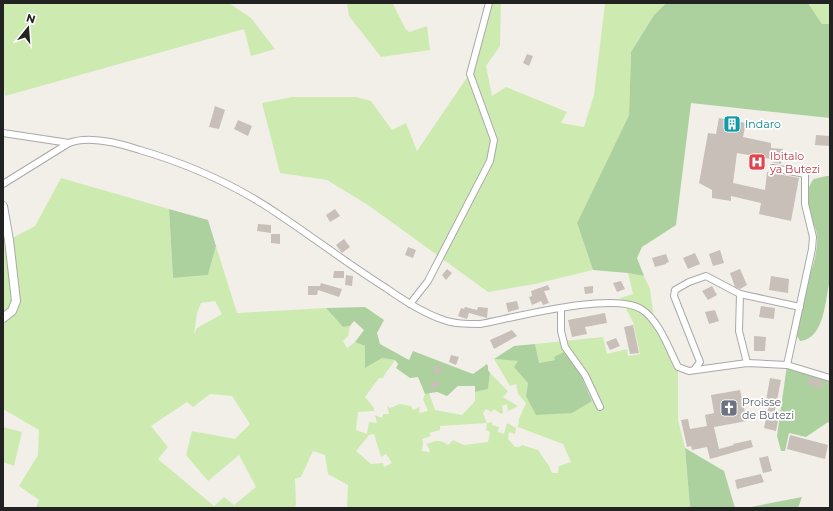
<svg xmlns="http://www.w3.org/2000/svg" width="833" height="511" font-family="Montserrat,sans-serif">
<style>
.grass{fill:#cdebb0;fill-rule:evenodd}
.forest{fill:#add19e}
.building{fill:#c7bfb8}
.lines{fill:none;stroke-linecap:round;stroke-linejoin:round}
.minor-casing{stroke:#a9a9a9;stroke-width:8}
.tertiary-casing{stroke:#a9a9a9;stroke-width:10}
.minor{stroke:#fff;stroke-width:6}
.tertiary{stroke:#fff;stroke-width:8}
.labels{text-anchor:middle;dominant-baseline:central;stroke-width:3.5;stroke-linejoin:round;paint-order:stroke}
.culture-label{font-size:11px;fill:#0d838f;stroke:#fff;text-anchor:start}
.health-label{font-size:11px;fill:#be3a42;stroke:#fff;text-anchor:start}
.worship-label{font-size:11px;fill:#5b616d;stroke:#fff;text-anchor:start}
</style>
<rect width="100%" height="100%" fill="#f2efe9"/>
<g class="grass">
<polygon points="3,3 229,3 251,18 275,49 251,56 244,29 5,96 3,78"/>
<polygon points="347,3 396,3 393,4 405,28 409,32 427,26 430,50 381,57 349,16"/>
<polygon points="489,3 501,3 500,46 486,66 492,96 506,87 567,112 561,123 584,127 594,95 605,3 666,3 654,15 631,52 629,115 577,223 593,270 535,284 488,292 368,205 327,180 280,173 262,103 292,97 356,97 371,101 392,130 406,123 417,151 470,73"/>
<polygon points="808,3 830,3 830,24 822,24"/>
<path d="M 61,178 L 169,209 L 173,278 L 208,275 L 216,246 L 237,313 L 326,308 L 343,327 L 350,326 L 348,336 L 343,341 L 347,348 L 355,342 L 365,346 L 382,358 L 395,360 C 391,367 386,371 383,378 L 379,378 L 365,397 L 374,408 L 374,411 L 358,412 L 356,430 L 367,434 L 369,422 L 377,423 L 375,415 L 382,418 L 383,414 L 389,414 L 387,406 L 390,408 L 400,404 L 411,406 L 413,410 L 420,407 L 419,413 L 428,411 L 423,399 L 425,394 L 429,393 L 435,410 L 462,415 L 475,401 L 475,392 L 488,389 L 490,373 L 508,391 L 503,397 L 518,406 L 508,411 L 507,404 L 502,406 L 503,413 L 501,414 L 494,409 L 491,412 L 486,409 L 483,413 L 487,423 L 492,422 L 492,425 L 499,427 L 498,432 L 504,434 L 507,423 L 516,428 L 515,434 L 509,432 L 508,439 L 515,447 L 519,447 L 522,445 L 538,450 L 549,466 L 552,473 L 558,473 L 559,466 L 571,462 L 563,444 L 518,427 L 519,419 L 526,403 L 518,394 L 516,384 L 510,386 L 494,359 L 519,361 L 528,383 L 526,396 L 592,401 L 581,370 L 564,352 L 555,360 L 539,363 L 535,344 L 603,337 L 607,354 L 627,349 L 628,356 L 640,354 L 633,322 L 620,298 L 633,294 L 628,273 L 644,276 L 650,289 L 654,320 L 678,367 L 678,420 L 685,448 L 690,508 L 347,508 L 348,485 L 328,474 L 325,455 L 313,451 L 301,477 L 295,479 L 296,505 L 294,508 L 36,508 L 39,500 L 19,486 L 38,455 L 39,430 L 3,409 L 3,243 L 35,226 ZM 215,301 L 222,314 L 197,328 L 194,334 L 197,313 L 201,303 ZM 210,394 L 232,396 L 250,424 L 235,439 L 192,431 L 186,455 L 208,481 L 239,455 L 256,487 L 234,505 L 224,497 L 214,506 L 158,459 L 168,447 L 151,426 L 187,402 L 193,407 ZM 487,423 L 486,430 L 490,432 L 488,442 L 464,445 L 453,440 L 448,445 C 438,438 435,442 426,444 L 429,448 L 430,452 L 422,451 L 423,442 L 422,439 L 431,436 L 429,433 L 440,430 L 440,426 ZM 374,434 L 381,457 L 386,454 L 392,463 L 384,467 L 383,463 L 371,464 L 356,451 L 369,435 Z"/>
<polygon points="3,427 22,432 14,466 3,462"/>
</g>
<g class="forest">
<polygon points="666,3 808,3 822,24 830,24 830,118 691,103 676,225 642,247 637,258 644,276 628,273 593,270 577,223 629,115 631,52 654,15"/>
<path d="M 826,176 L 830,176 L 830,280 C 825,299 825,339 800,341 L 797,336 L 796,329 L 808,284 C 807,278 810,274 812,269 C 815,259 818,245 817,235 C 816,227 813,224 810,218 C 806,208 806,186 814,179 Z"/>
<polygon points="169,209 208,220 216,246 208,275 173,278"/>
<polygon points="365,307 384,320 377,333 380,344 409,360 413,351 473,374 487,364 488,366 488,370 490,373 488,389 475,392 475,386 458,386 447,396 437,392 425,394 418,377 410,378 396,368 398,364 395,360 382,358 365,368 365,346 355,342 364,330 354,321 350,326 343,327 326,308"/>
<polygon points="535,344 539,363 555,360 554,357 564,352 579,371 592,401 572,413 536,415 526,396 528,383 514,367 518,361 494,359 514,346"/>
<polygon points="787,365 830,378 830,425 828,422 806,437 789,433 785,451 781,451 777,436"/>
<polygon points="685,448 724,471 735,508 690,508"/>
<polygon points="802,497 798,508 746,508"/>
</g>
<g class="building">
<polygon points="527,54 533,56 529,66 523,63"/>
<polygon points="215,106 225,110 219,129 209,127"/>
<polygon points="719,118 746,123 743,137 771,143 771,148 783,149 781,164 771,162 771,159 737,153 733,183 765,190 767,172 799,178 791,221 759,214 761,203 731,196 731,201 712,198 712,190 699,183 708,133 716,134"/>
<polygon points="238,120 252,126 248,136 234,129"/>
<polygon points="816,135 830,136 830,146 815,145"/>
<polygon points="335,209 340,216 330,222 326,215"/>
<polygon points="258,224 271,225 271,233 257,231"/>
<polygon points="271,234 280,234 280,244 271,243"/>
<polygon points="344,239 350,247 342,253 336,245"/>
<polygon points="408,247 416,250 413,258 405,255"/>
<polygon points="720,250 724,263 713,266 709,254"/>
<polygon points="695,253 700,264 688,269 683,258"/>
<polygon points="666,254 669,262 666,263 666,264 655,267 652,258"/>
<polygon points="447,269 452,273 446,280 442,275"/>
<polygon points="740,269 747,285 740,289 735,287 730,273"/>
<polygon points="334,271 344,271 344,278 333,278"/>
<polygon points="346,275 353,276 352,286 345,285"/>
<polygon points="771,276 789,279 788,293 769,290"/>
<polygon points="621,281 625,289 617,292 613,283"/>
<polygon points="321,283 342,289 339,297 318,290 317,295 308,295 308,286 320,286"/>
<polygon points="548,285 550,290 544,291 549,303 543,305 541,301 532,305 529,297 532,296 531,291"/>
<polygon points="593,286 593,293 585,294 584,287"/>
<polygon points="712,286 717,295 708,300 702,291"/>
<polygon points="517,301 519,309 508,312 506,303"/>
<polygon points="761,306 775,308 774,319 759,317"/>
<polygon points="465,307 477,310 478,307 488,308 487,318 469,313 467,319 458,316 461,308 464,309"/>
<polygon points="715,310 719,321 709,324 705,312"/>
<polygon points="605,313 607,323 585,327 587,334 572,337 568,320"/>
<polygon points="633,325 639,353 630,354 624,327"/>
<polygon points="512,330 517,336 494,349 490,340"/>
<polygon points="754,336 766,337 765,351 754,351"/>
<polygon points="616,338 620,346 610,350 606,342"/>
<polygon points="451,355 459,357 456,365 449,362"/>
<polygon points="436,365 442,367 438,375 433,373"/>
<polygon points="810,377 823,381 821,389 807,384"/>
<polygon points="770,378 781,380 775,410 780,411 776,431 764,428 770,401 766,401"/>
<polygon points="434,380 439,382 435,390 430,388"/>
<polygon points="740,390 747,421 714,427 719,449 734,445 733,444 751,440 753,447 710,459 707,447 692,450 691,446 687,447 681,420 688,419 690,429 707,426 705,415 714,413 711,395"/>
<polygon points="790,435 828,445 825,459 787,449"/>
<polygon points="768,456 772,471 763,473 759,458"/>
<polygon points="761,474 764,482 737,489 735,480"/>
</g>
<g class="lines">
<g class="minor-casing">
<g id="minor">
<polyline points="3,133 69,143"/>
<path d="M 3,184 L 69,143 C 89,135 119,143 140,150 C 191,165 240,187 284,218 C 318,241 351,266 386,288 C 403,300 421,312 441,319 C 453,324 467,324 480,324 C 513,318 613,291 641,309 C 659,320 669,349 678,367 L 689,371 L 747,363 L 787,365 L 812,249 L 813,237 L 805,204 L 805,174 L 773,168"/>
<polyline points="740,294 800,307"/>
<polyline points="410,304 428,281 490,161 494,140 470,74 489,3"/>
<polyline points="561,308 561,331 565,347 585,375 600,407"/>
<polyline points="787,365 830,378"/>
<polyline points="694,370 700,362 674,296 675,290 689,282 706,276 740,294 739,331 747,363"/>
</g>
</g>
<g class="tertiary-casing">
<polyline id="tertiary" points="3,206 9,240 16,301 12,311 3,318"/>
</g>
<use href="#minor" class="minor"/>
<use href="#tertiary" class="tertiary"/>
</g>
<defs>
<g id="building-square" transform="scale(0.9)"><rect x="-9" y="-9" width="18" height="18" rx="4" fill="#0f9aa8" stroke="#fff"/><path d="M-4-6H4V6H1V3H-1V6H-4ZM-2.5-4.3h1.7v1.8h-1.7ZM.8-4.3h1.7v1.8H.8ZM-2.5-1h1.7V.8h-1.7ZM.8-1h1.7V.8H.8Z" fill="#fff"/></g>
<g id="hospital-square" transform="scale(0.9)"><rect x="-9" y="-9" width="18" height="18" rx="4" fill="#e0444e" stroke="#fff"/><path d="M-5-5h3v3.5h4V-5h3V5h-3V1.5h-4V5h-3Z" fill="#fff"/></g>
<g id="church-square" transform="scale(0.9)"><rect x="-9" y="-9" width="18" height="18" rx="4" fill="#6b7280" stroke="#fff"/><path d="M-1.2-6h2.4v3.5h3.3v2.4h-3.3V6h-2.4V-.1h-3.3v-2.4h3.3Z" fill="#fff"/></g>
</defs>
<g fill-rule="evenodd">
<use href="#building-square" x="732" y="124"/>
<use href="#hospital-square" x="757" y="162"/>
<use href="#church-square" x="729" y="408"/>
</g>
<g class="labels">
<g class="culture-label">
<text x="745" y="124">Indaro</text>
</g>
<g class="health-label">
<text x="770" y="156">Ibitalo<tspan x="770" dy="13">ya Butezi</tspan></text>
</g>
<g class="worship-label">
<text x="742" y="402">Proisse<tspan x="742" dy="13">de Butezi</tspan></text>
</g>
</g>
<rect width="833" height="511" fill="none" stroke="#222222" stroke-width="8"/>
<g transform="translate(28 28) rotate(17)" stroke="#ffffff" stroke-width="3" paint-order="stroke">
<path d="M0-3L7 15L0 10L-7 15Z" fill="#222222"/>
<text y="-6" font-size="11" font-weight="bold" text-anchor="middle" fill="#222222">N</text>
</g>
</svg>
